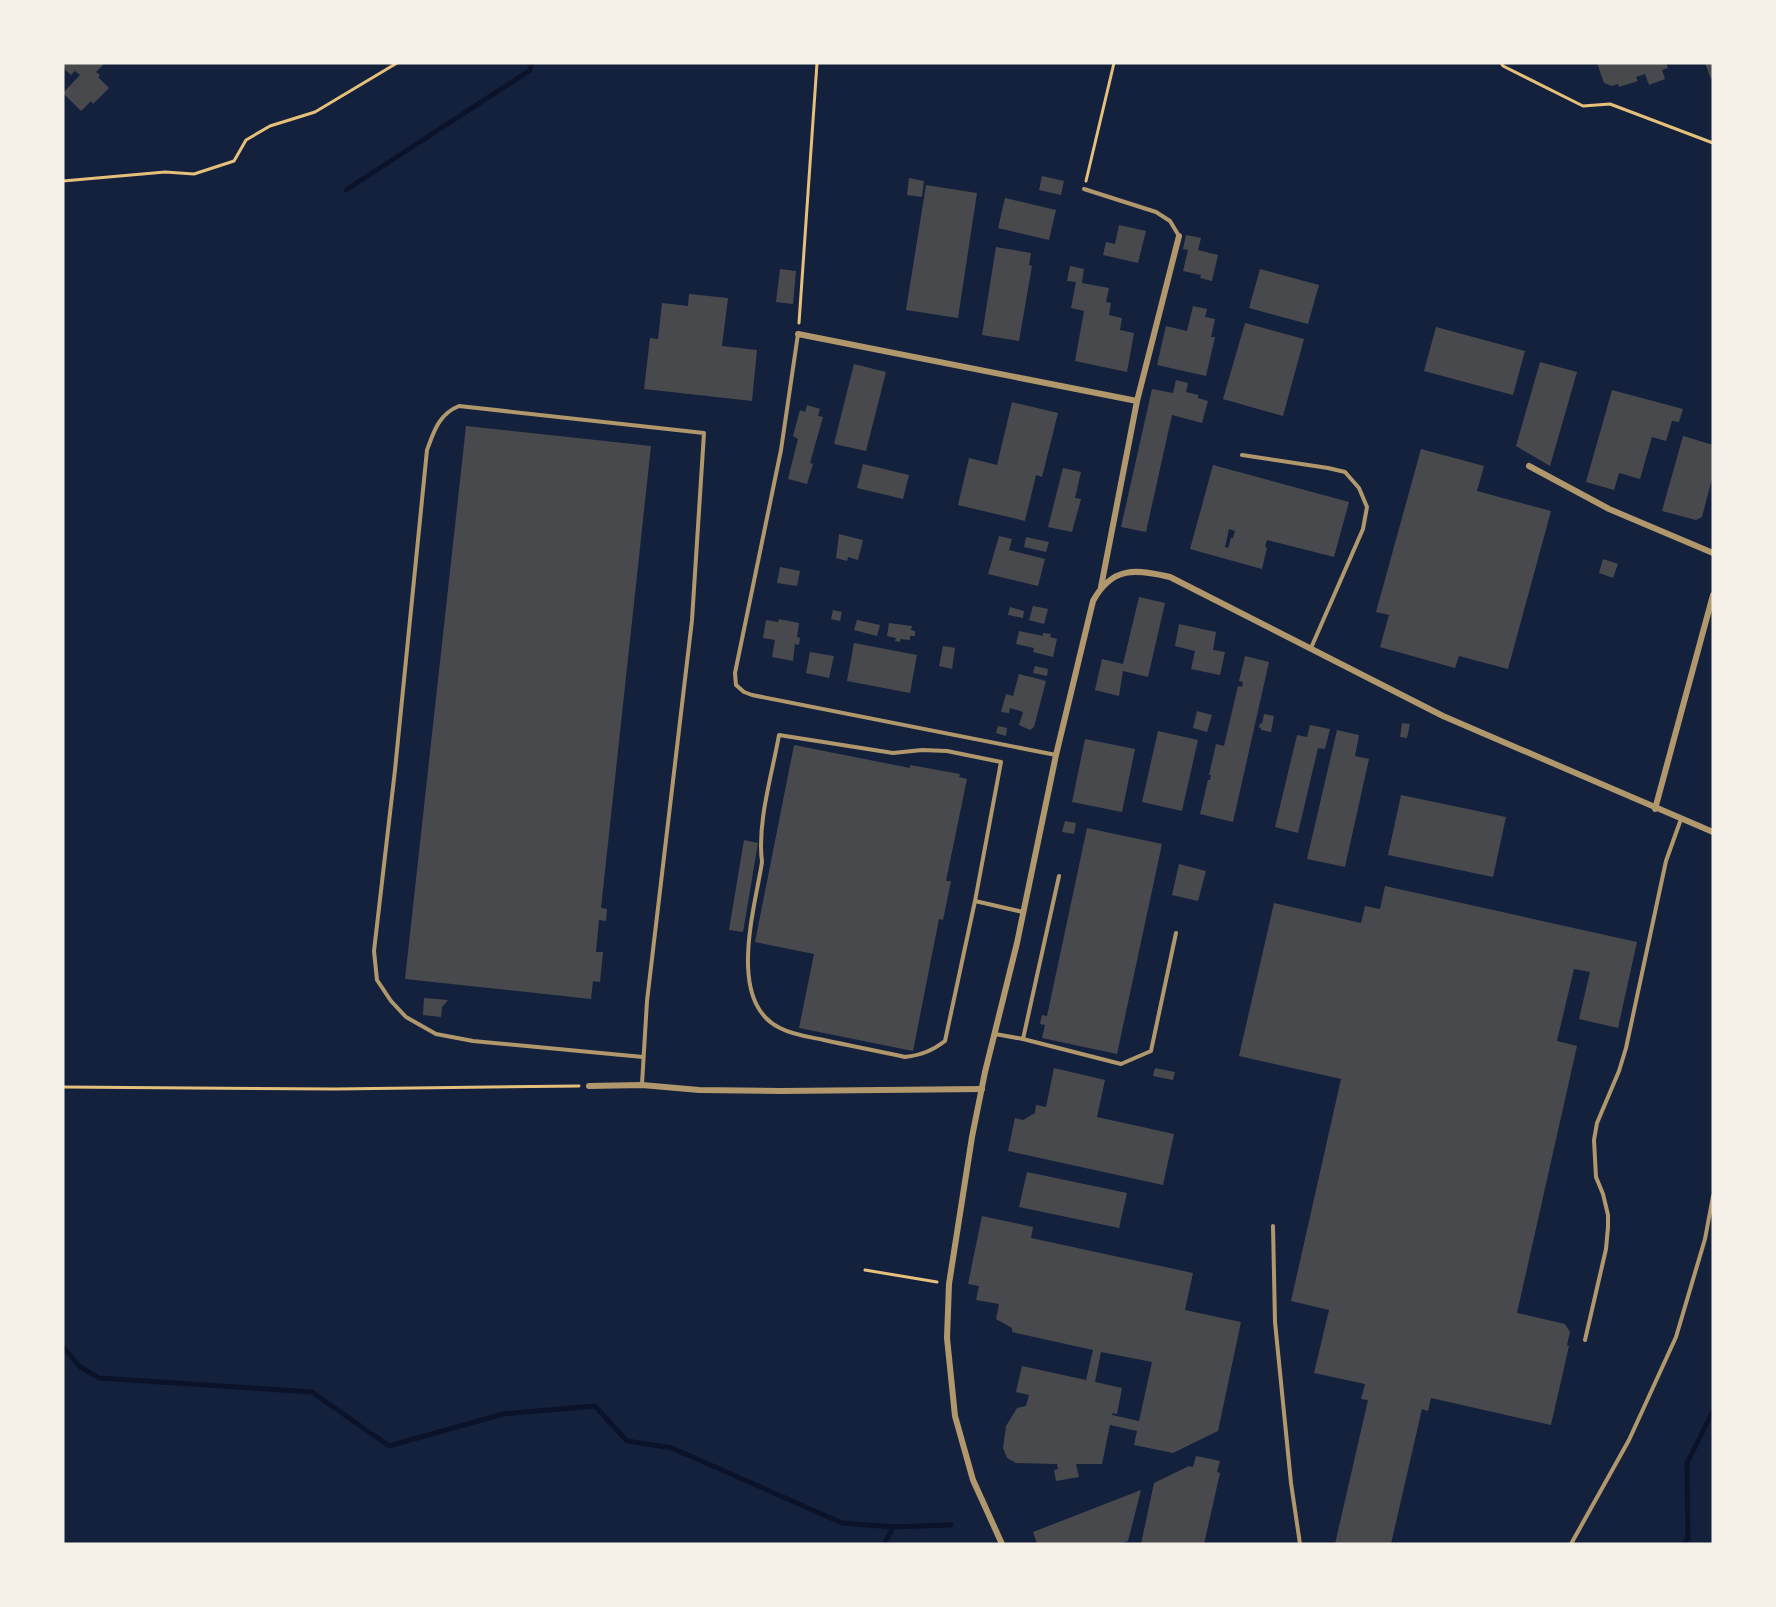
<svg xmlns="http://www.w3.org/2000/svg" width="1776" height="1607" font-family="'IBM Plex Sans',sans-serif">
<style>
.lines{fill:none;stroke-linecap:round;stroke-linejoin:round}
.stream{stroke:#0b132b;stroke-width:5}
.building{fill:#48494c;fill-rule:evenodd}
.path{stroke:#e5c07b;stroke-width:3}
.service{stroke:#b1986c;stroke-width:4}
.minor{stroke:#b1986c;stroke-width:6}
</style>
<rect width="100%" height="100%" fill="#14213d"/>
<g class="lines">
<g class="stream">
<polyline points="346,190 529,71 532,63"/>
<polyline points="63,1347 79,1366 99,1378 312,1392 389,1446 503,1414 595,1406 627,1441 672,1448 842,1523 893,1527 951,1525"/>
<polyline points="886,1541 893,1527"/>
<polyline points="1684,1544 1688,1539 1687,1463 1713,1411"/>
</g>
</g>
<g class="building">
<polygon points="63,63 105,63 96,72 100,75 98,77 109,88 93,104 91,101 81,111 63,93 80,75 75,71 71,75 63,68"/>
<polygon points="1597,63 1666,63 1668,68 1662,70 1665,79 1649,85 1645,74 1636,77 1638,81 1619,87 1618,84 1612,86 1604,83"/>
<polygon points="1705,63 1713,63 1713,78 1711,79"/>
<polygon points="1042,176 1064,181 1061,195 1039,190"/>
<polygon points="909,178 924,181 922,197 907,195"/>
<polygon points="926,185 977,193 958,318 906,310"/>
<polygon points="1005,198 1056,210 1049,240 998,228"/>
<polygon points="1119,225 1146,231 1138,263 1103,255 1106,242 1115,244"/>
<polygon points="1186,235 1201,238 1198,250 1218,255 1212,281 1200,278 1201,275 1183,271 1188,250 1183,249"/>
<polygon points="996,247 1031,253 1029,265 1032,266 1019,341 982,335"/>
<polygon points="1070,266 1084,269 1082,283 1109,288 1106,302 1111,303 1109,315 1122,318 1120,330 1134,333 1127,372 1075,361 1084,311 1071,308 1076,282 1067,281"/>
<polygon points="780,269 796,271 793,304 776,302"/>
<polygon points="1260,269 1319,285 1308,324 1249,308"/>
<polygon points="689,294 728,298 722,346 757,350 752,401 644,389 650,338 658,339 662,303 688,306"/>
<polygon points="1193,306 1207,309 1205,317 1215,319 1211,337 1215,337 1206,376 1157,365 1166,326 1187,331"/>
<polygon points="1245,323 1304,339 1283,416 1223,399"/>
<polygon points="1436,327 1525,351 1513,395 1424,371"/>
<polygon points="1540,362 1577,372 1550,466 1516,446"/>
<polygon points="854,364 886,372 866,451 834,444"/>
<polygon points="1176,380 1188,383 1186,392 1198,395 1198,398 1208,401 1202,423 1172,415 1146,532 1121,527 1152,389 1173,393"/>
<polygon points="1612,390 1683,409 1679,422 1672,421 1666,441 1652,437 1640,479 1619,473 1614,490 1586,482"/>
<polygon points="1012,402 1058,413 1042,477 1036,475 1025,521 958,505 969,458 997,465"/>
<polygon points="807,405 820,409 818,416 823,417 810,463 813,464 807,484 788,479 798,439 793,436 800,410 805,412"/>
<polygon points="466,426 651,446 601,908 607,909 606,921 599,920 596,952 603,952 600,982 593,981 591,999 405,979"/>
<polygon points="1683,436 1713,445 1713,475 1702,517 1696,520 1662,511"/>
<polygon points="1421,449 1484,466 1477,491 1551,511 1508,669 1459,656 1455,668 1380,647 1389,615 1376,612"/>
<polygon points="863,464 909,475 903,499 857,488"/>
<path d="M 1213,465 L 1349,502 L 1334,557 L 1267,540 L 1265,547 L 1267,548 L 1262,569 L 1190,549 ZM 1229,529 L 1235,531 L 1233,538 L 1231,538 L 1228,548 L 1225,547 Z"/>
<polygon points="1063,468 1081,472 1075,498 1081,499 1072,532 1048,527"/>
<polygon points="839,534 863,540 858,560 848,557 847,561 836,558"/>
<polygon points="999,536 1012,539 1009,550 1045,559 1038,586 988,574"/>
<polygon points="1026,537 1049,542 1046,552 1024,547"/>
<polygon points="1603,559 1618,564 1613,578 1599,573"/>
<polygon points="780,567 800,571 797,586 777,583"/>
<polygon points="1139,597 1165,603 1148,677 1123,671 1119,696 1095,690 1102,659 1123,664"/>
<polygon points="1033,606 1048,609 1044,624 1029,620"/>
<polygon points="1010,607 1024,611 1023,618 1008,615"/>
<polygon points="833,610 842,612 840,621 831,619"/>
<polygon points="779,619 799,623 797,637 800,638 799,645 795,644 793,661 772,657 775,640 763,638 766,620 778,622"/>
<polygon points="857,620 880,625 877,636 854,630"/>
<polygon points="889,623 912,626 911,630 915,631 915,636 910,636 910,640 900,639 900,642 895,641 896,638 887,636"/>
<polygon points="1179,624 1216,632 1213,650 1225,652 1220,675 1191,669 1195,651 1175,646"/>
<polygon points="1019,631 1043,636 1043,633 1051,634 1050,637 1057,639 1053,657 1033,652 1034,648 1016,644"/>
<polygon points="854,643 917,655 910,693 847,681"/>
<polygon points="943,646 955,648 952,669 939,666"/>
<polygon points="810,652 834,656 829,678 806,673"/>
<polygon points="1245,656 1269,662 1233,822 1200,814 1208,780 1210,780 1211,775 1209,775 1216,744 1224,746 1238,686 1242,687 1243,682 1239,681"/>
<polygon points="1035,666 1048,669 1047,676 1033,673"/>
<polygon points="1019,674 1046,681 1034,727 1030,730 1019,725 1023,712 1010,708 1009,713 1001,712 1006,694 1013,696"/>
<polygon points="1197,711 1212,715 1207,732 1193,728"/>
<polygon points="1264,714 1274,716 1271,732 1261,730 1261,728 1259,728 1260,723 1262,724"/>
<polygon points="1402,723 1410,724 1407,738 1400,737"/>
<polygon points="1310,725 1330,729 1325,749 1318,748 1298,833 1275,827 1297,735 1307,737"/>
<polygon points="998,726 1007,728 1006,736 996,733"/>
<polygon points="1337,730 1359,735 1355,756 1369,759 1345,867 1307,859"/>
<polygon points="1158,731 1198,740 1182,811 1142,802"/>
<polygon points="1085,739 1135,749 1122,812 1072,802"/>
<polygon points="794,745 910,768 910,765 960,774 959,777 967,779 946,881 951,881 943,920 939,919 913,1051 799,1028 814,954 755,942"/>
<polygon points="1401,795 1506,817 1493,877 1388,855"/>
<polygon points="1065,821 1076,823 1074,834 1062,832"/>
<polygon points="1087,828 1162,844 1117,1054 1042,1038 1045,1025 1040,1024 1042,1015 1047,1016"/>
<polygon points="744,840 758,843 743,932 729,930"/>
<polygon points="1179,864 1206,871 1198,901 1172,895"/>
<polygon points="1385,886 1637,942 1618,1028 1579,1019 1590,972 1574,969 1557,1041 1577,1046 1517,1313 1565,1324 1570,1332 1567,1345 1569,1346 1551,1425 1431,1398 1428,1411 1422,1409 1391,1544 1335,1544 1368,1400 1361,1399 1365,1384 1314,1373 1329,1310 1291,1301 1341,1079 1239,1056 1274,903 1361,923 1365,906 1380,909"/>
<polygon points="424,998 448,1000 442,1007 441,1017 423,1015"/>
<polygon points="1054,1068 1105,1080 1097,1117 1174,1134 1163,1185 1008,1151 1015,1118 1023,1120 1035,1113 1036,1105 1046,1107"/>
<polygon points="1155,1068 1175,1072 1173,1080 1153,1076"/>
<polygon points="1027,1172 1127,1193 1119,1228 1019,1207"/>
<path d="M 982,1216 L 1033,1227 L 1031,1238 L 1193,1273 L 1185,1310 L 1241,1322 L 1218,1431 L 1173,1453 L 1134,1445 L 1137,1431 L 1110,1425 L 1102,1464 L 1076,1464 L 1079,1477 L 1056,1481 L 1054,1470 L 1058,1469 L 1057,1464 L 1016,1463 L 1007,1458 L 1003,1448 L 1006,1426 L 1017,1408 L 1026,1406 L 1029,1395 L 1016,1392 L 1022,1366 L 1086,1380 L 1093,1350 L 1012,1332 L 1012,1328 L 996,1319 L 999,1304 L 976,1300 L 979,1286 L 968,1284 ZM 1101,1352 L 1152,1362 L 1139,1421 L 1112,1415 L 1113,1413 L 1117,1414 L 1122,1388 L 1095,1382 Z"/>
<polygon points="1196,1456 1220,1461 1217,1472 1220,1473 1204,1544 1141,1544 1154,1483 1189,1466 1193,1467"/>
<polygon points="1141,1490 1128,1541 1119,1544 1037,1544 1033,1532"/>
</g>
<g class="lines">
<g class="path">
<polyline points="1501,63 1503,66 1583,106 1610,104 1713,143"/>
<polyline points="63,181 165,172 194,174 234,161 246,140 270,126 315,112 397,63"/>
<polyline points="1086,181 1114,63"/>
<polyline points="799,323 817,63"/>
<polyline points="63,1087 335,1089 579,1086"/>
<polyline points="865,1270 937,1282"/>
</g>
<g class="service">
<polyline points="1084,189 1156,212 1170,221 1179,236"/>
<polyline points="798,334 781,450 735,673 736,685 744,692 752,695 1056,755"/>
<polyline points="1242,455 1328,468 1345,472 1359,488 1367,507 1363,529 1311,648"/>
<path d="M 975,901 L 945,1041 C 932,1051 921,1055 905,1057 C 878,1051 851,1046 824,1040 C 810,1037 793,1035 780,1028 C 726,1002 755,908 762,862 C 757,822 772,775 779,735 L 893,753 L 922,750 L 947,751 L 1001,762 L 975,901 L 1023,912"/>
<polyline points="995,1034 1023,1039 1059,876"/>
<polyline points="1023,1039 1121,1064 1151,1051 1176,933"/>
<path d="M 642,1084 L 647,1001 L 692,620 L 704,433 L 459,406 C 439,414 434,431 427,450 L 395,770 L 374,951 L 377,980 L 391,1001 L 406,1017 L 436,1034 L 473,1041 L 643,1057"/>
<polyline points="1273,1226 1275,1322 1291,1483 1300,1544"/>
<polyline points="1585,1340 1606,1249 1608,1227 1608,1215 1603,1194 1596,1177 1594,1140 1597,1123 1619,1071 1626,1048 1666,861 1681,819"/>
<polyline points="1571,1544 1629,1440 1676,1337 1705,1239 1713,1196"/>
</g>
<g class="minor">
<polyline points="798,334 1137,401"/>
<polyline points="1529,466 1609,509 1713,553"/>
<polyline points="1101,587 1137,401 1179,236"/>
<polyline points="1655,809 1713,595"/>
<polyline points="589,1086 642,1085 699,1090 781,1091 982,1089"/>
<path d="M 1002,1544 L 973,1480 L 955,1416 L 947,1338 L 949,1284 L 972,1137 L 985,1072 L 1017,943 L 1056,755 L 1093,601 C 1112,566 1136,569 1170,577 L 1443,716 L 1713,832"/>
</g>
</g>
<rect width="1776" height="1607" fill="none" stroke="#f6f1e7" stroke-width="129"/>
</svg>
